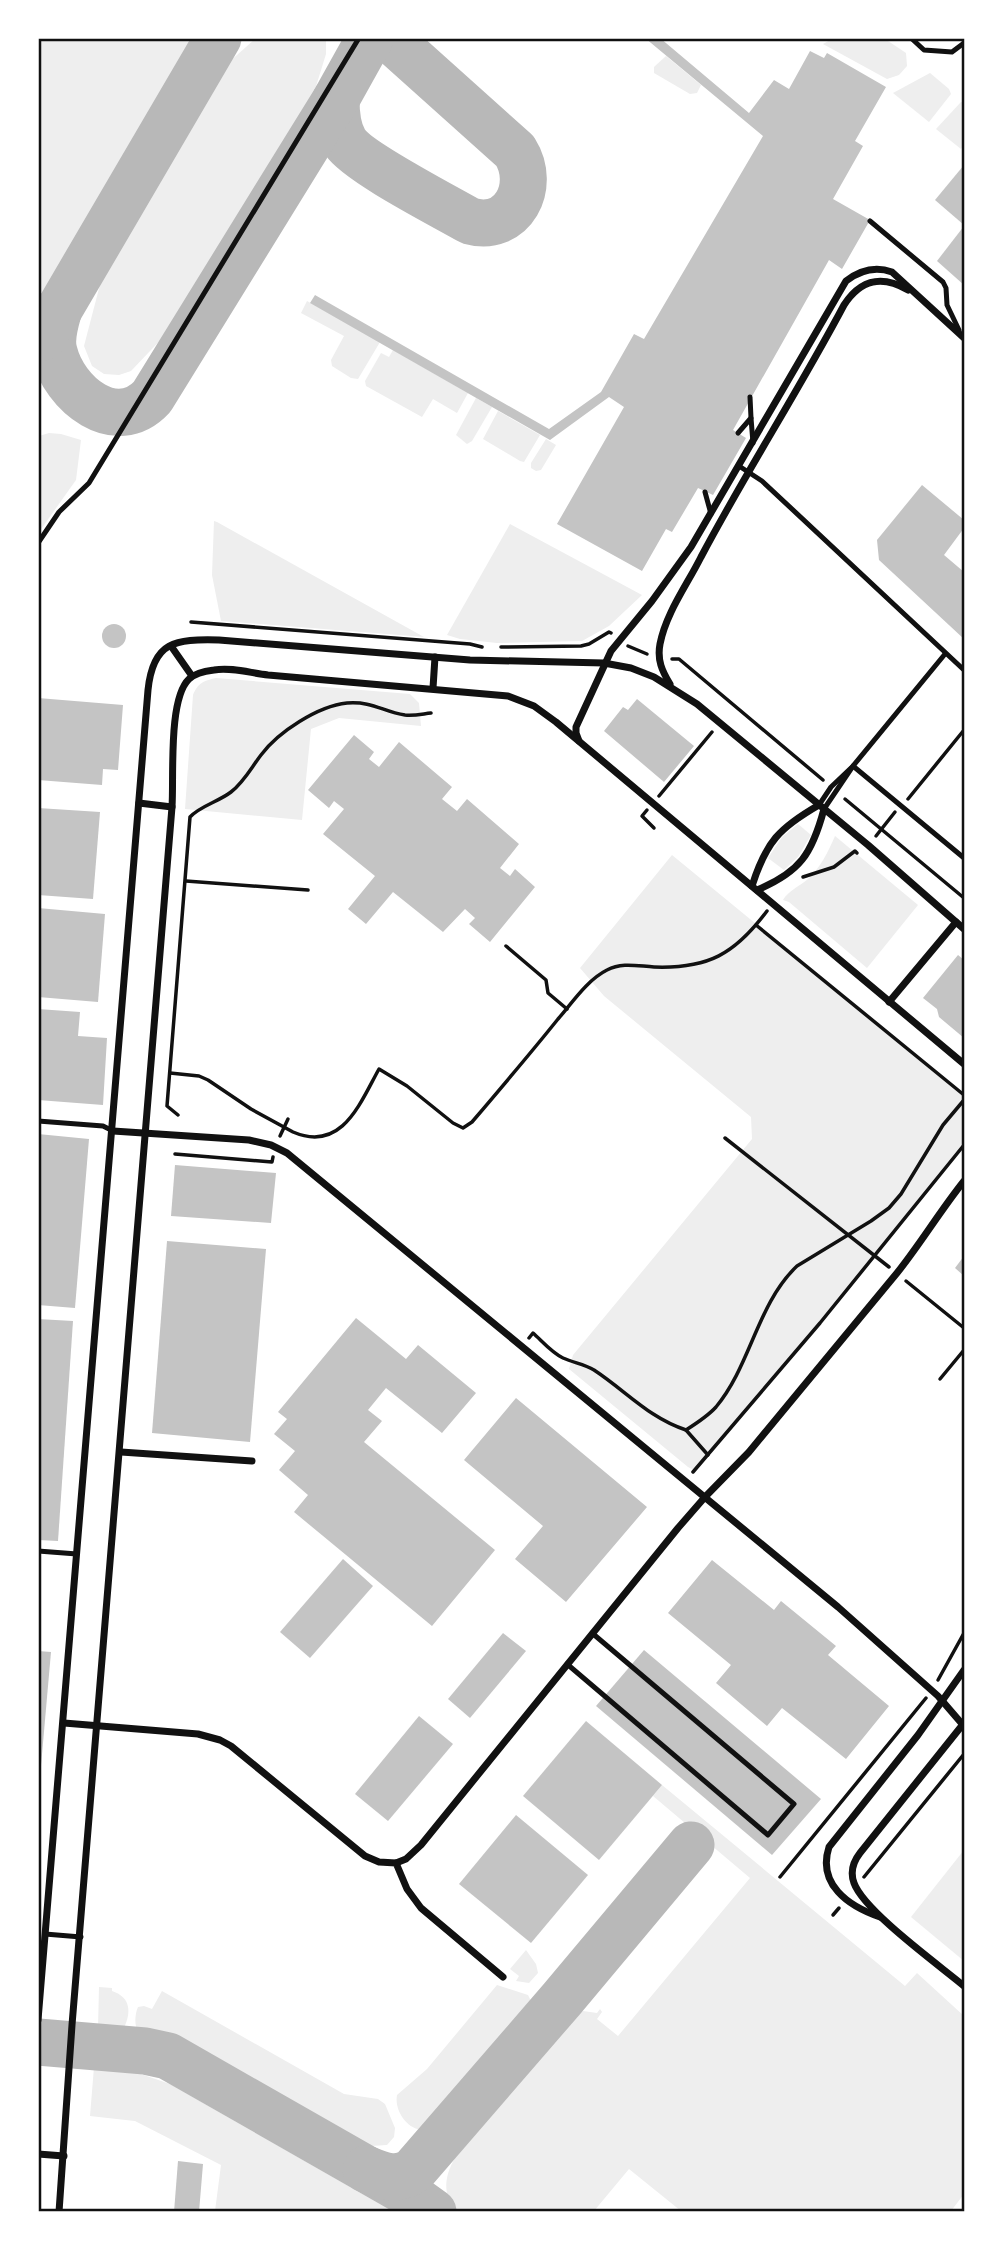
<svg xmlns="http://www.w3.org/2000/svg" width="1003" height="2250" font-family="Overpass,sans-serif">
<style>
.green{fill:#eee}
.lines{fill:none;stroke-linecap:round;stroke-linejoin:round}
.taxiway{stroke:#b8b8b8;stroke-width:47}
.building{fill:#c4c4c4}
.path{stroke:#111;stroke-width:3.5}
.service{stroke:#111;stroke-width:5}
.minor{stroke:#111;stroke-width:7}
.neatline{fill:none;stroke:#111;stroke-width:2.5}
</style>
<rect width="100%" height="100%" fill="#fff"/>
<g class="green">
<polygon points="39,38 202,39 39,326 38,39"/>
<polygon points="255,39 326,39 326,54 313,96 171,329 131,371 119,375 104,374 92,366 84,346 102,277 228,63"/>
<polygon points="832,39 885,39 906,53 907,66 899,75 887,79 823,44"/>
<polygon points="666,56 701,85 697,93 690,94 654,73 654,67"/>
<polygon points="930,73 949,89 951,94 929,122 893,93"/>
<polygon points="961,102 964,103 964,144 961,149 936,129"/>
<polygon points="307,301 380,342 358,379 351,378 332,366 331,360 344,336 301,313"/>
<polygon points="393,350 468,393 457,413 433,399 422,417 366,386 365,381 381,353 389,357"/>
<polygon points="476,398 492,407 472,441 467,444 456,435"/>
<polygon points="498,411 540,435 524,462 520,461 483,439"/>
<polygon points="49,433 61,434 81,440 76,480 39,532 39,436"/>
<polygon points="546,439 556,445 541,470 536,471 531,468 531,463"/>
<polygon points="214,521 217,522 424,637 221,621 212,575"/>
<polygon points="510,524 642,595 609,626 582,641 497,643 460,639 447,635"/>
<path d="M 216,678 L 410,694 L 419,703 L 421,726 L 339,718 L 311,729 L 302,820 L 185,809 L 193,695 C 198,683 203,681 216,678 Z"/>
<polygon points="798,824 811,835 798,857 784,870 768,858 782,837"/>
<path d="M 835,836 L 918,905 L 867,968 L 789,902 L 783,900 C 788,891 800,886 808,879 C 821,867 828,852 835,836 Z"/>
<polygon points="672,855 964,1095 964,1145 820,1323 694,1470 688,1467 569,1369 573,1355 752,1139 751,1117 604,996 580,968"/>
<path d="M 662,1785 L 905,1986 L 917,1973 L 964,2016 L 964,2194 L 951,2211 L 681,2211 L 629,2169 L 594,2211 L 457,2212 C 442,2195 444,2177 455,2158 L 573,2017 L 583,2011 L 597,2013 L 600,2009 L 602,2012 L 597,2019 L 618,2036 L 750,1878 L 653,1796 Z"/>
<polygon points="964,1850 964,1961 911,1917"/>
<polygon points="526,1950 536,1964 538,1973 529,1983 516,1981 519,1976 510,1969"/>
<path d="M 497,1985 L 528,1995 L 532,2003 L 425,2130 C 408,2131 394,2111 397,2095 L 427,2069 Z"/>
<path d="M 99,1987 L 112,1988 L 112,1991 C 130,1997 132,2011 124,2028 L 98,2028 Z"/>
<path d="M 162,1991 L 344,2094 L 378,2099 L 385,2104 L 395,2128 L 394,2137 L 387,2145 L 371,2146 L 345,2141 L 178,2044 L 138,2031 C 134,2026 135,2013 138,2007 L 144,2006 L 152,2009 Z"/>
<polygon points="94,2067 132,2071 170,2084 392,2211 215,2211 221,2165 135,2121 90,2116"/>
</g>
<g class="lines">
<g class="taxiway">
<path d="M 336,99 C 336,114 337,129 345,142 C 358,162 444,206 470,221 C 513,233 537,186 515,151 L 389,38"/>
<path d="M 59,309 C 55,323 50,338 54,352 C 64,394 116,436 152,397 L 336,99 L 370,38"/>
<polyline points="43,337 218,38"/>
<polyline points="38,2042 145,2051 168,2056 401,2189 433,2212"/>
<path d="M 366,2169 C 383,2176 398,2182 414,2170 L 562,1999 L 691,1845"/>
</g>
</g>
<g class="building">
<polygon points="645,38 660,38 749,113 774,80 789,89 810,51 824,58 827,53 886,87 855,141 863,146 833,199 870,220 842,269 829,260 733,430 746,438 713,495 698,488 672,532 666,529 642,571 557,524 624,407 609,397 550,440 310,303 315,295 549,429 601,392 634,334 644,339 763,136"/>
<polygon points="964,165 964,225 935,200"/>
<polygon points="964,226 964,285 937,261"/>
<polygon points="922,485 964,520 964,528 944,555 964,572 964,639 879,560 877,540"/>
<circle cx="114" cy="636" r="12"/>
<polygon points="38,698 123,705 118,770 103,769 102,785 38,780"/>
<polygon points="637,699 694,746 664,782 604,731 623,707 628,710"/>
<polygon points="354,735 374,752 369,759 379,767 399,742 452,787 442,799 457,811 467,799 519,844 500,868 510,876 515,869 535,887 490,942 469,924 475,918 465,909 443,932 393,892 366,924 348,909 375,876 323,834 344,809 334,801 329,808 308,790"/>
<polygon points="38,808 100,812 93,899 38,895"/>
<polygon points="38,908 105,914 98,1002 38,997"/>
<polygon points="958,955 964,960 964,1038 939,1017 937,1009 923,998"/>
<polygon points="38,1009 80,1012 78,1036 107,1038 103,1105 38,1100"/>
<polygon points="38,1134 89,1139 75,1308 38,1305"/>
<polygon points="175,1165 276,1173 271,1223 171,1216"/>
<polygon points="167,1241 266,1249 250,1442 152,1433"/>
<polygon points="964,1256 964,1276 955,1268"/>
<polygon points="356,1318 406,1359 418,1345 476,1393 442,1433 386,1388 368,1410 382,1421 364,1442 495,1550 432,1626 294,1512 308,1495 279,1470 295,1451 274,1434 287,1419 278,1412"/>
<polygon points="38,1319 73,1321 58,1541 38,1540"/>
<polygon points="516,1398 647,1507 566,1602 515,1559 543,1526 464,1460"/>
<polygon points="343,1559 373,1586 310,1658 280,1632"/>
<polygon points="712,1560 774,1610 781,1601 836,1646 828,1655 889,1706 846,1759 782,1708 767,1726 716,1683 731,1665 668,1613"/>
<polygon points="503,1633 526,1651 470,1718 448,1699"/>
<polygon points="644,1650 821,1799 772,1855 596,1706"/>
<polygon points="38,1651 51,1652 40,1777 38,1777"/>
<polygon points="419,1716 453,1744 388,1821 355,1794"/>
<polygon points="586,1721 662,1785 599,1860 523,1796"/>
<polygon points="516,1815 588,1875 531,1943 459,1884"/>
<polygon points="178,2161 203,2164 199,2212 174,2212"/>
</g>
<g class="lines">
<g class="path">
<polyline points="191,622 470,644 482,647"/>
<polyline points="628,646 647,654"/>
<polyline points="501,647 581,646 589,644 609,632 611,633"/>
<polyline points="672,659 679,659 823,780"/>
<polyline points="659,796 712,732"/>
<polyline points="845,799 964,898"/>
<polyline points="908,799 964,730"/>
<polyline points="647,810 642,816 654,828"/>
<polyline points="876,836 895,812"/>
<polyline points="803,877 834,867 855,851 857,853"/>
<polyline points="186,881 308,890"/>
<polyline points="756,925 964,1095"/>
<polyline points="506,946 546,980 548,993 567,1009"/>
<path d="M 170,1073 L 199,1076 L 208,1080 L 251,1109 L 293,1132 C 342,1153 360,1103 379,1069 L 407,1086 L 453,1123 L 463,1128 L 472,1122 C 501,1088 530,1054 558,1019 C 572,1003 587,980 607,970 C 622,962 637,966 654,967 C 708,969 735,954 767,911"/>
<path d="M 178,1115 L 167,1106 L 190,817 C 200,806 218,802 231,792 C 244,782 251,768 261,755 C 278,732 318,706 347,703 C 373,701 383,712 405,715 C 414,716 422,714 431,713"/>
<polyline points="280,1136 288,1119"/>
<polyline points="725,1138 889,1267"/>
<polyline points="175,1154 272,1162 273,1157"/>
<polyline points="906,1281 964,1328"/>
<path d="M 529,1338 L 533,1333 C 542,1341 552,1353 563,1358 C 574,1363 584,1364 594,1370 C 626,1391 649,1418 686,1430 C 697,1423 708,1416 716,1407 C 751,1365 757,1304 797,1266 L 871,1221 L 889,1208 L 901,1194 L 943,1125 L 964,1100"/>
<polyline points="940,1379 964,1350"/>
<polyline points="686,1430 708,1455"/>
<polyline points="693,1472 820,1323 964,1145"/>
<polyline points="938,1680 964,1633"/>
<polyline points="780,1877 926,1698"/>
<polyline points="864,1877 964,1754"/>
<polyline points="833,1915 839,1908"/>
</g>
<g class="service">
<polyline points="911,38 924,50 952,52 964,43"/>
<polyline points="870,221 943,282 946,288 947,305 959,330"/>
<polyline points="751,418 753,443"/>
<polyline points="738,433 751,418 750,397"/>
<polyline points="739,466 762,481 964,670"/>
<polyline points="705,492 711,514"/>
<polyline points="38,543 59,512 89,483 359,38"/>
<polyline points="853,766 964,858"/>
<polyline points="819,805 831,787 851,768"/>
<polyline points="824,809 853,766 945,654"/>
<polyline points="38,1121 103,1126 113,1131"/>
<polyline points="38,1551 77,1554"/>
<polyline points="567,1664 768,1835 794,1804 592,1633"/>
<polyline points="45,1934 81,1937"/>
</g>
<g class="minor">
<polyline points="171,646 192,676"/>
<path d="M 670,684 C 662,671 657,660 660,644 C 666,613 687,585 701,557 C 746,472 799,390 844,305 C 861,279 882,275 908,290"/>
<polyline points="433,688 435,657"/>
<path d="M 579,741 L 576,733 L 576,727 L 611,651 L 652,601 L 691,547 L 846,281 C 859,271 875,266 892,272 L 964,338"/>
<polyline points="139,803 172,807"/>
<path d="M 752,886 C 766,842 779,828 819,805"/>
<path d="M 757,890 C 800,872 812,854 824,809"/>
<polyline points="889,1002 956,922"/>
<polyline points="113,1131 249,1140 271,1145 287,1153 838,1607 938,1696 963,1725"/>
<polyline points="121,1452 252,1461"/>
<polyline points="64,1723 198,1734 220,1740 231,1746 365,1856 379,1862 396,1863 407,1889 421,1908 503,1977"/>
<path d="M 964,1723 L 860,1853 C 853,1862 850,1872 854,1883 C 864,1911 939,1965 964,1986"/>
<path d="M 396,1863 L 406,1859 L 421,1845 L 678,1528 L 705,1497 L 749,1452 L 897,1273 C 921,1243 940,1211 964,1181"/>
<path d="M 880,1917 C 848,1906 817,1884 829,1847 L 918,1735 L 964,1670"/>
<path d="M 38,2020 L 148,690 C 153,641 175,639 219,640 L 470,660 L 604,663 L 631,668 L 654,677 L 697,704 L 868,845 L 964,929"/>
<polyline points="38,2154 64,2156"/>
<path d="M 59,2212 L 72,2025 L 172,807 C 174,777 168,699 189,679 C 195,673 206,671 214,670 C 232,667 250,673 268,675 L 508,696 L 534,706 L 556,722 L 964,1064"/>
</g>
</g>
<rect width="1003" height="2250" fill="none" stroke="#ffffff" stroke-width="80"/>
<rect x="40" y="40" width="923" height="2170" class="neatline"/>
</svg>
